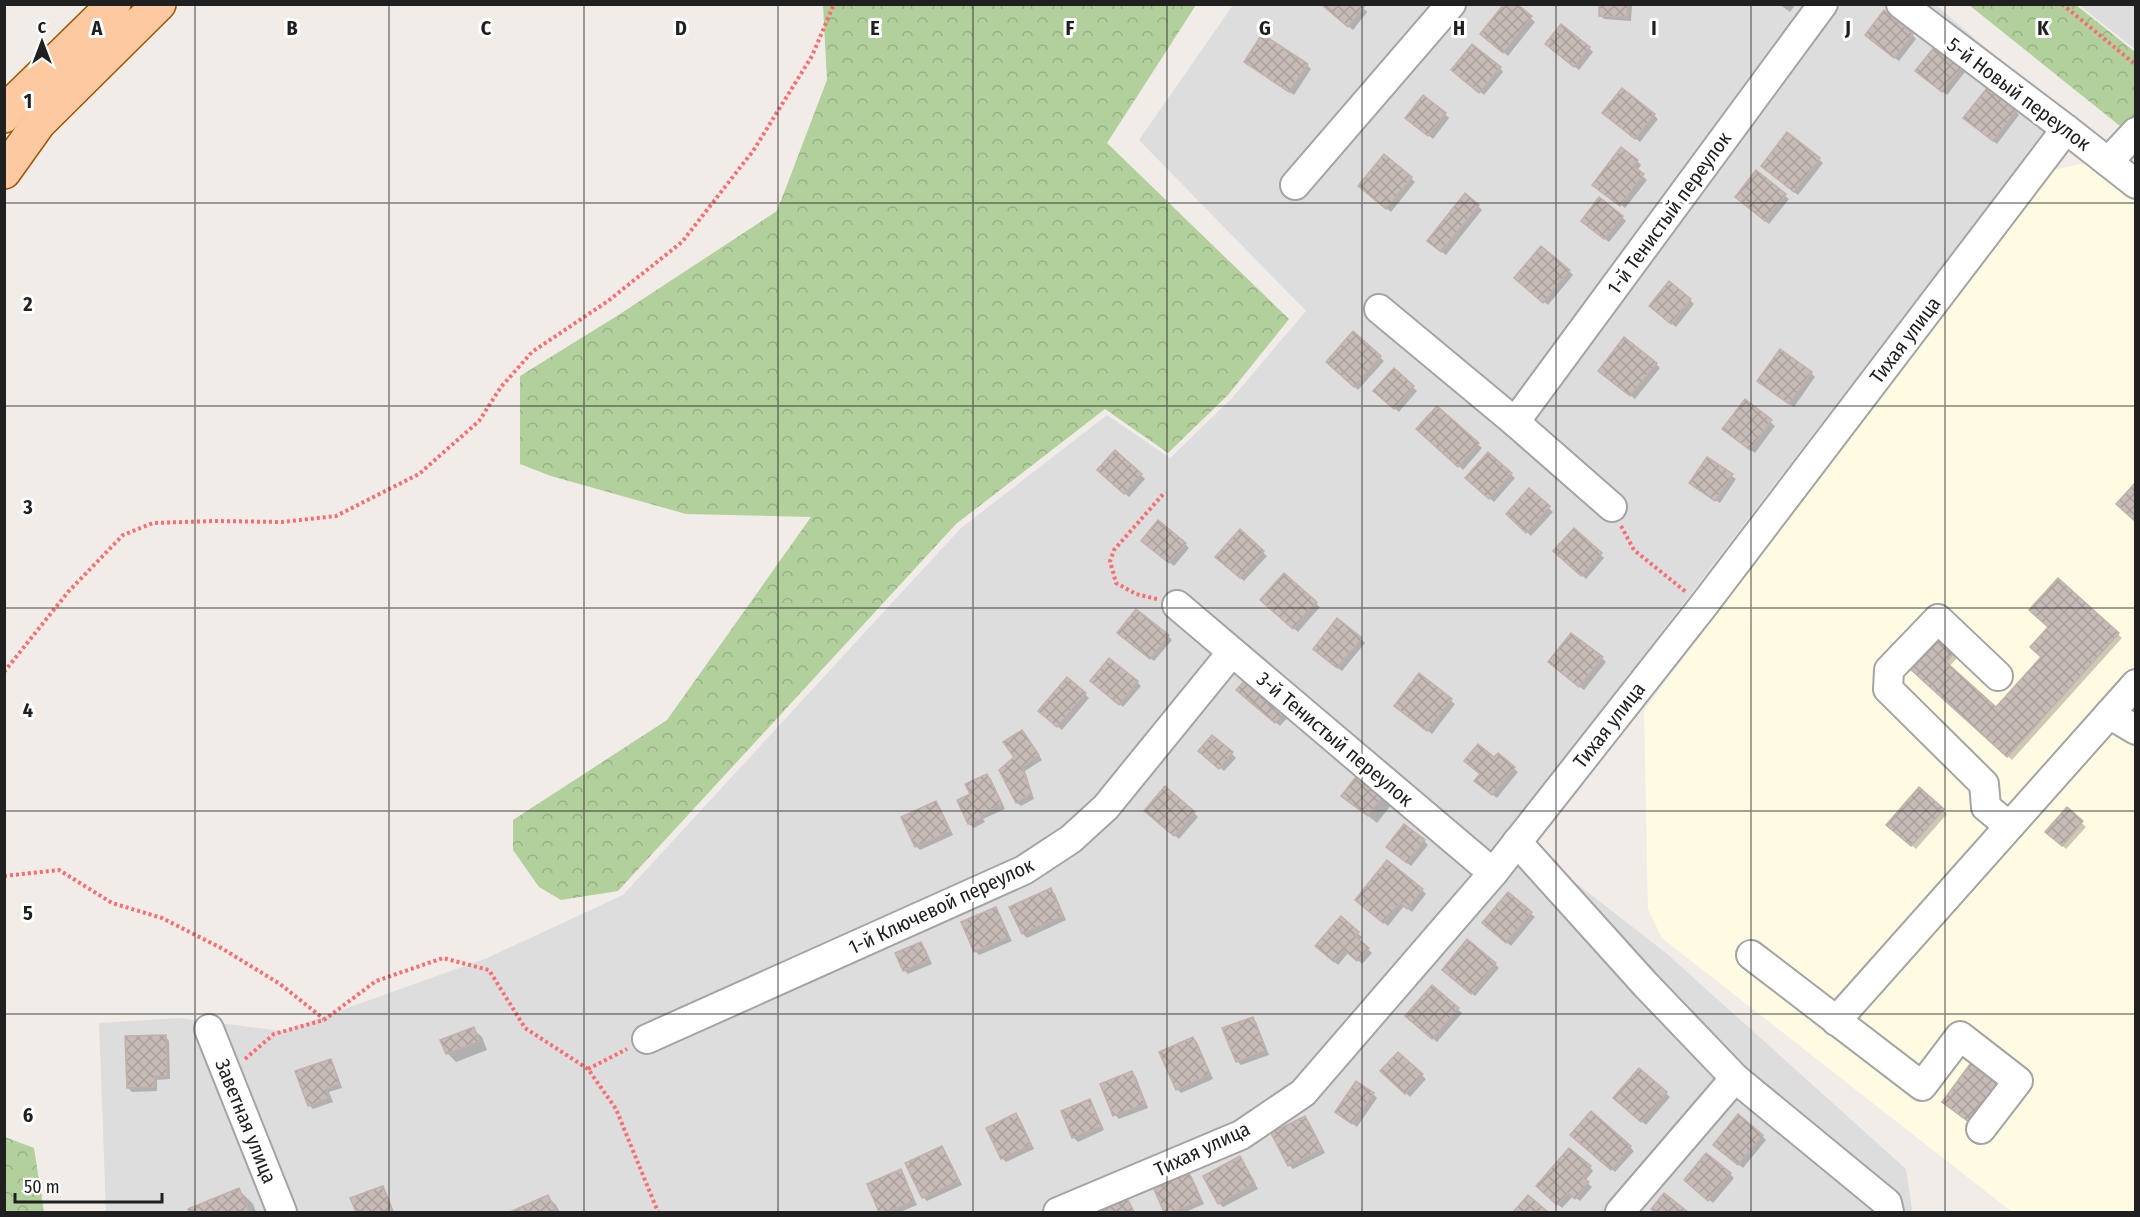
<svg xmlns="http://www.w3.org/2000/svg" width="2140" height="1217" font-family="'Fira Sans Condensed',sans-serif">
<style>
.residential{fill:#dedddd}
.education{fill:#fffbe2}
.forest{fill:url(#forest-crowns)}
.shadow{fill:#0003}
.building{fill:url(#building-cross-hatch);stroke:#c3b1a9;stroke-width:1.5}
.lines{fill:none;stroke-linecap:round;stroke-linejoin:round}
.minor-casing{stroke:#a4a4a4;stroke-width:32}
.major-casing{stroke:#9d5500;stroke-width:36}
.path{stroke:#fb6d70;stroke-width:4;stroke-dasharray:3 3;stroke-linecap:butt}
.minor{stroke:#fff;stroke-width:28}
.major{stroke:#fdc9a0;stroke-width:33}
.grid{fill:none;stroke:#202020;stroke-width:1.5;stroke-opacity:0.55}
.labels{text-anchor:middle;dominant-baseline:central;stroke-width:6;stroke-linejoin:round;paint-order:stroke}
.street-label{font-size:20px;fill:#202020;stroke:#fff}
.grid-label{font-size:20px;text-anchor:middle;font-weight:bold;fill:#202020;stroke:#fff;stroke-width:6;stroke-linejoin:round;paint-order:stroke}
</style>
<defs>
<pattern id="forest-crowns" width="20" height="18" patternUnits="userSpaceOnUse" patternTransform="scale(1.5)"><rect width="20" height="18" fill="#b1d09b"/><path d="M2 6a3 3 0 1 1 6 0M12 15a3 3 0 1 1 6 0" fill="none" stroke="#98b285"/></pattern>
<pattern id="building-cross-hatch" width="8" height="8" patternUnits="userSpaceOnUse" patternTransform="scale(1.5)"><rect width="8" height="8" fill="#c6bbb6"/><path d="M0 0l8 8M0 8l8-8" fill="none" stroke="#aaa09c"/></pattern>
</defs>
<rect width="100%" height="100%" fill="#f1ece7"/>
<g class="residential">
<polygon points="1233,5 1936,5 2060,112 1509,831 1666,953 1906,1169 1912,1209 1910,1212 106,1212 99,1023 179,1018 283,1031 487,958 623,895 961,528 1107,415 1170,458 1232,398 1306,311 1139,140"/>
<polygon points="2079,5 2135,5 2135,49"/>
</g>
<polygon class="education" points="2088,162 2135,199 2135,1212 2012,1212 1662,938 1648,909 1644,710 2054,170"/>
<g class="forest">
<polygon points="823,5 1196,5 1107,143 1289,319 1228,395 1168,453 1105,409 956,524 618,891 561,900 539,887 513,850 513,820 667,720 811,517 686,514 551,476 520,464 520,376 620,314 777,211 827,80"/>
<polygon points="1969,5 2076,5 2135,52 2135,138"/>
<polygon points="5,1137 34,1148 44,1212 5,1212"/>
</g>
<g class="shadow">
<polygon points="1323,4 1363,8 1367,12 1353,30 1326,9"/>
<polygon points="1514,4 1535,22 1508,56 1486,38"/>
<polygon points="1601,4 1632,5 1631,21 1604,19 1600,15"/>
<polygon points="1779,4 1796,4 1790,12"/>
<polygon points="1912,35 1916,39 1899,61 1870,39"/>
<polygon points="1936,47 1965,72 1947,95 1921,74"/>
<polygon points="1551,48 1589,48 1593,52 1579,70"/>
<polygon points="1246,62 1307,65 1311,69 1294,95"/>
<polygon points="1500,68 1503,72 1484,95 1457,73"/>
<polygon points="2016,111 2019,115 1997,144 1969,122"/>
<polygon points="1445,114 1449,118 1433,139 1411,121"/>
<polygon points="1654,115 1658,119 1640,142 1608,117"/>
<polygon points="1788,134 1823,163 1798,195 1766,170"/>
<polygon points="1637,161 1641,165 1637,171 1647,180 1625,208 1598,188"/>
<polygon points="1756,173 1789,199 1769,224 1741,201"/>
<polygon points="1411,178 1415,182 1391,212 1364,190"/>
<polygon points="1478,206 1482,210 1446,255 1433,245"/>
<polygon points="1622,217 1626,221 1609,242 1587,225"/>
<polygon points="1569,271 1573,275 1548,305 1520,282"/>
<polygon points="1690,300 1694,304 1676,327 1655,310"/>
<polygon points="1353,334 1384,361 1358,390 1328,362"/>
<polygon points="1656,364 1660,368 1635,399 1604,374"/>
<polygon points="1394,370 1417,391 1399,412 1375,391"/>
<polygon points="1811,373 1815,377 1794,407 1763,385"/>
<polygon points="1745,402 1775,426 1755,453 1728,433"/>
<polygon points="1437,408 1482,448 1463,470 1418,429"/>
<polygon points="1489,454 1515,478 1494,502 1467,478"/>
<polygon points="1707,459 1736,479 1720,503 1695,487"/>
<polygon points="1103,474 1141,475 1145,479 1129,497"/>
<polygon points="1529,490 1553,512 1531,536 1508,514"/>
<polygon points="1574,530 1604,558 1586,579 1555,551"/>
<polygon points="1240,532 1267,556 1244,581 1217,557"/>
<polygon points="1147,544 1185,544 1189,548 1174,566"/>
<polygon points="1284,575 1320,607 1298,632 1262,600"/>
<polygon points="2058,580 2122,638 2012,760 1911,668 1937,639 1957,658 1949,667 1996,709 2043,657"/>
<polygon points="1168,636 1172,640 1154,661 1123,637"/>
<polygon points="1361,639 1365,643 1342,671 1319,653"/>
<polygon points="1602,658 1606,662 1584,690 1554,666"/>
<polygon points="1419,675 1455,704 1432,734 1400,709"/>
<polygon points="1068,679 1089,698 1062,730 1044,715"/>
<polygon points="1137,682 1141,686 1123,707 1096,685"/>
<polygon points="1242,694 1290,715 1280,726"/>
<polygon points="1026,735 1042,760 1025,771 1034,799 1021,806 1017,803 1001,770 1016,757"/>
<polygon points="1232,754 1236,758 1224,771 1204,755"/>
<polygon points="1498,755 1518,772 1497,798 1480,785 1482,774"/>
<polygon points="987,775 991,779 1005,809 983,819 985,822 974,828 969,824 959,801 972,795"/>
<polygon points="1358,776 1392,804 1377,823 1343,796"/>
<polygon points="936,803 940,807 953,835 920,850 916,846"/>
<polygon points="2067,809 2086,827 2066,849 2051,836"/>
<polygon points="1943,810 1947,814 1916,849 1892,829"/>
<polygon points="1194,813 1198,817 1179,839 1150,814"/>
<polygon points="1424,841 1428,845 1411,866 1392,851"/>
<polygon points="1051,890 1055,894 1066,920 1027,938 1023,934 1011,908"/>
<polygon points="1422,890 1426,894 1412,912 1404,906 1388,926 1361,904"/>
<polygon points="1508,894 1535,917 1511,946 1488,927"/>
<polygon points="995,909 999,913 1012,941 979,955 975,951"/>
<polygon points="1341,918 1362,937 1359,941 1372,953 1362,964 1349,952 1338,965 1321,950"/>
<polygon points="921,944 925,948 932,964 908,974 904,970"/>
<polygon points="1495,964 1499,968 1475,996 1448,974"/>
<polygon points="1432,987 1462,1013 1437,1042 1411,1019"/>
<polygon points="1252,1018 1256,1022 1269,1055 1241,1065 1237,1061"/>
<polygon points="473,1029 482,1037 487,1050 456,1062 447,1053"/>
<polygon points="165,1036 169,1041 170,1079 157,1080 157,1091 132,1092 128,1088"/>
<polygon points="1193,1038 1197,1042 1213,1079 1181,1093 1177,1089"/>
<polygon points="1399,1054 1426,1079 1410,1097 1383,1071"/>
<polygon points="330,1061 334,1065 342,1088 329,1092 333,1102 313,1109 309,1105"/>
<polygon points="1639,1070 1670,1097 1646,1125 1619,1102"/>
<polygon points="1132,1073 1136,1077 1148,1108 1119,1119 1115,1115"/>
<polygon points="1373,1094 1377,1098 1357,1127 1341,1115"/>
<polygon points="1089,1100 1093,1105 1104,1130 1078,1142 1074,1138 1063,1112"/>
<polygon points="1016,1115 1020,1119 1034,1149 1006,1162 1002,1158"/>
<polygon points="1305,1118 1309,1122 1325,1153 1293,1169 1289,1165"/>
<polygon points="1762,1136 1766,1140 1743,1168 1719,1149"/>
<polygon points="1576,1139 1630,1147 1634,1151 1615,1172"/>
<polygon points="941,1147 945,1152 962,1185 927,1201 923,1197"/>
<polygon points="1240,1158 1258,1189 1223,1207 1219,1203"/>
<polygon points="1590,1167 1593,1171 1585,1181 1592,1187 1580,1201 1573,1196 1562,1208 1542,1190"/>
<polygon points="900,1171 904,1175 917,1205 900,1212 881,1212 869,1185"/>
<polygon points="1188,1173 1192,1177 1204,1204 1185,1212 1166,1212 1155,1188"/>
<polygon points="1730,1174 1734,1178 1713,1203 1690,1184"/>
<polygon points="382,1188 386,1192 394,1212 357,1212 352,1199"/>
<polygon points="239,1190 253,1204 256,1212 191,1212 190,1210"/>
<polygon points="547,1196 556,1205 560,1212 514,1212"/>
<polygon points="1127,1200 1135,1212 1098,1212"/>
</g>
<g class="building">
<polygon points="1321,4 1360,4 1364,7 1348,27"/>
<polygon points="1504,4 1517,4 1532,16 1503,53 1480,34"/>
<polygon points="1599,4 1628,4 1627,17 1599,16"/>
<polygon points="1884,10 1913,34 1894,58 1865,35"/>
<polygon points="1561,24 1590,47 1574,67 1545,44"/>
<polygon points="1262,34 1308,64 1289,92 1244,62"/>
<polygon points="1472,44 1501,67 1479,93 1451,70"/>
<polygon points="1936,45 1962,67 1942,92 1915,71"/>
<polygon points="1622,88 1655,114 1635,139 1602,113"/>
<polygon points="1987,88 2017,110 1993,141 1963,118"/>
<polygon points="1423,95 1446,113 1428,136 1405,118"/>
<polygon points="1787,132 1820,158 1794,192 1761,166"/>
<polygon points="1621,147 1638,160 1633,166 1644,174 1620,206 1592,185"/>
<polygon points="1384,154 1412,177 1386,209 1358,186"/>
<polygon points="1756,170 1786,194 1765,221 1735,197"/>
<polygon points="1465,193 1479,205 1441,252 1427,241"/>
<polygon points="1599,197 1623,216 1604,239 1581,221"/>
<polygon points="1541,246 1570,270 1543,303 1514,278"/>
<polygon points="1669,281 1691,299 1671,324 1649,306"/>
<polygon points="1353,331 1381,356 1354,387 1326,362"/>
<polygon points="1624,337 1657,363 1630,396 1598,371"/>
<polygon points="1780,349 1812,372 1789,404 1757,381"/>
<polygon points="1394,368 1414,386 1394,409 1373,391"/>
<polygon points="1745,399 1772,420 1750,450 1722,429"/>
<polygon points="1437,406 1479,443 1458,467 1416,429"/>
<polygon points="1115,450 1142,474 1124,494 1097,470"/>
<polygon points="1488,452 1512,473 1489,499 1465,478"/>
<polygon points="1707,457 1733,474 1715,501 1689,483"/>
<polygon points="2136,482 2136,522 2116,504"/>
<polygon points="1529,488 1550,506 1526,533 1506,514"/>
<polygon points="1158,520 1186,543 1169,563 1141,541"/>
<polygon points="1574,528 1602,553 1581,576 1553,551"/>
<polygon points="1240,529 1264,551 1240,578 1215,557"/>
<polygon points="1284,573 1317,602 1293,629 1260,600"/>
<polygon points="2058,578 2119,633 2007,757 1909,668 1937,637 1954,653 1946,662 1996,707 2041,657 2030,647 2048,627 2029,610"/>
<polygon points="1136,609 1169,635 1150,659 1117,633"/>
<polygon points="1337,618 1362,638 1337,668 1313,649"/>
<polygon points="1571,633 1603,657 1579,687 1548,662"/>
<polygon points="1109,658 1138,681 1119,705 1090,681"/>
<polygon points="1419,673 1452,699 1427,731 1394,706"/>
<polygon points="1067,677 1086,693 1057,727 1038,711"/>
<polygon points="1248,677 1287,709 1275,723 1236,690"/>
<polygon points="1022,730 1039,755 1022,767 1031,794 1016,803 999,770 1014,757 1003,742"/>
<polygon points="1212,735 1233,752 1219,769 1198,751"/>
<polygon points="1478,744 1494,757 1498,753 1515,767 1492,795 1474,781 1480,774 1464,761"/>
<polygon points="987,774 1002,804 980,815 982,818 968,824 957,800 970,794 965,784"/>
<polygon points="1358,774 1384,794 1368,816 1341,796"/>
<polygon points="1165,786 1195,812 1174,836 1144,811"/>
<polygon points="1919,787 1944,809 1911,846 1886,825"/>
<polygon points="936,801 950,831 915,847 901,817"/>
<polygon points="2067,807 2083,821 2062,846 2045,832"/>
<polygon points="1404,824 1425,840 1407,863 1386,847"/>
<polygon points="1387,860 1423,889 1407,909 1400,903 1383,923 1355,900"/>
<polygon points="1051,888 1063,916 1022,934 1009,907"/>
<polygon points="1508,892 1532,912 1506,943 1482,923"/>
<polygon points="996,907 1009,937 974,952 961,922"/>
<polygon points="1341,916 1359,932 1355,936 1369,948 1357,961 1344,950 1334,962 1315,946"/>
<polygon points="1467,939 1496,963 1471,994 1442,970"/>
<polygon points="921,942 929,960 903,971 895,953"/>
<polygon points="1432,985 1459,1008 1432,1039 1405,1016"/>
<polygon points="1253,1017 1266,1050 1236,1062 1222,1028"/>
<polygon points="474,1027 479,1041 446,1054 440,1040"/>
<polygon points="166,1035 167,1076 154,1076 154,1087 127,1088 125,1036"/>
<polygon points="1193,1037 1210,1074 1176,1090 1159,1052"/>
<polygon points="1398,1052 1423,1074 1405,1094 1380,1071"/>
<polygon points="1976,1056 2007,1079 1973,1125 1942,1102"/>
<polygon points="331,1059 339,1084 326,1088 329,1098 308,1106 295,1071"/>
<polygon points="1639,1068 1667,1092 1641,1122 1613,1098"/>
<polygon points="1132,1071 1145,1104 1113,1116 1100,1084"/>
<polygon points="1356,1081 1374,1093 1352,1124 1335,1112"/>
<polygon points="1090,1099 1101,1126 1072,1138 1061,1111"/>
<polygon points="1591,1111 1631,1146 1611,1170 1570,1135"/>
<polygon points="1016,1113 1031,1145 1001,1159 986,1128"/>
<polygon points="1738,1114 1763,1135 1738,1165 1713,1145"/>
<polygon points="1305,1116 1322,1149 1288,1166 1271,1133"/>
<polygon points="942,1146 959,1181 922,1198 905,1163"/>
<polygon points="1569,1148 1591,1166 1582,1177 1589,1182 1575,1199 1568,1193 1557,1205 1536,1186"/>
<polygon points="1706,1153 1731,1173 1708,1201 1684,1180"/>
<polygon points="1240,1156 1255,1184 1218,1204 1203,1176"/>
<polygon points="901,1169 914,1201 887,1212 879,1212 867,1184"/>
<polygon points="1188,1171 1201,1200 1173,1212 1164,1212 1153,1187"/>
<polygon points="383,1186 393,1212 356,1212 350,1198"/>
<polygon points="239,1188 249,1212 189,1212 188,1209"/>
<polygon points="1664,1193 1688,1212 1655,1212 1651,1209"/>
<polygon points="548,1195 556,1212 513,1212 512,1211"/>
<polygon points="1528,1195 1548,1212 1513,1212"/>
<polygon points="1127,1198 1134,1212 1095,1212"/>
</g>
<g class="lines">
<g class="minor-casing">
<g id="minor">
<polyline points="1901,4 2066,129 2136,184"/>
<polyline points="2108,162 2136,132"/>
<polyline points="1295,185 1451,4"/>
<polyline points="1379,309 1515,422 1612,507"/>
<polyline points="1515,422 1823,4"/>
<polyline points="1177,605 1493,873"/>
<polyline points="1998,676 1938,619 1889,670 1888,689 1984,784 1986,807 2009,826"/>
<polyline points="2109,714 2136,730"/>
<polyline points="1517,842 1645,984 1735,1078 1887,1203 1889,1212"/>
<polyline points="1751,955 1922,1086 1960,1036 2018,1081 1981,1129"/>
<polyline points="1836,1021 2136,684"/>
<polyline points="209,1029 282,1212"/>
<polyline points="647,1039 1024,870 1071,839 1106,807 1232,652"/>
<polyline points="1058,1212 1241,1135 1303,1093 1493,873 1703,606 2066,129"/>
<polyline points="1620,1212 1735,1078"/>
</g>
</g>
<g class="major-casing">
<g id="major">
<polyline points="4,116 14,102 114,4"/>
<polyline points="4,172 39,123 159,4"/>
</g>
</g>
<g class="path">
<polyline points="2062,4 2136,65"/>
<polyline points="1621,526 1634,550 1686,592"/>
<polyline points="1157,599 1136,594 1116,583 1110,561 1114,550 1165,492"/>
<polyline points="4,672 68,592 123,535 153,523 215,521 282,522 336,516 419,474 479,421 501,387 532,352 608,301 682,242 753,151 812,56 834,4"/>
<polyline points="4,876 59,870 112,903 162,918 223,949 280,984 324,1019"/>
<polyline points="245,1059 274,1034 324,1020 376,981 443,958 489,970 525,1028 588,1069 616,1109 658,1212"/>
<polyline points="588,1069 627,1049"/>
</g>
<use href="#minor" class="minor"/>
<use href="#major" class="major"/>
</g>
<path class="grid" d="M 195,4 L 195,1212M 389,4 L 389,1212M 584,4 L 584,1212M 778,4 L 778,1212M 973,4 L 973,1212M 1167,4 L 1167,1212M 1362,4 L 1362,1212M 1556,4 L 1556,1212M 1751,4 L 1751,1212M 1945,4 L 1945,1212M 4,203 L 2136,203M 4,406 L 2136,406M 4,608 L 2136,608M 4,811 L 2136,811M 4,1014 L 2136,1014"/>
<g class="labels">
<g class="street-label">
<text transform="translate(2019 94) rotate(37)">5-й Новый переулок</text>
<text transform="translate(1669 213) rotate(-54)">1-й Тенистый переулок</text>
<text transform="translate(1905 340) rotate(-53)">Тихая улица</text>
<text transform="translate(1609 725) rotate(-52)">Тихая улица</text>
<text transform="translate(1335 739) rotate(40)">3-й Тенистый переулок</text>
<text transform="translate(941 906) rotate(-25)">1-й Ключевой переулок</text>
<text transform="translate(246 1121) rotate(68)">Заветная улица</text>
<text transform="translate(1202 1149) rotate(-25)">Тихая улица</text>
</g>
</g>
<g class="grid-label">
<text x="97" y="35">A</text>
<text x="292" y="35">B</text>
<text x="486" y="35">C</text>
<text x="681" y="35">D</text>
<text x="875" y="35">E</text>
<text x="1070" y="35">F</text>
<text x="1265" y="35">G</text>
<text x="1459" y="35">H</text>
<text x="1654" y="35">I</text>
<text x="1848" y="35">J</text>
<text x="2043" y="35">K</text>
<text x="28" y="108">1</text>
<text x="28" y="311">2</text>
<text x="28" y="514">3</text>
<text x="28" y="717">4</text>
<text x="28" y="920">5</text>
<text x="28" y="1122">6</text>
</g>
<rect width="2140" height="1217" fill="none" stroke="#202020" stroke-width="12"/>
<g transform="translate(42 42)" stroke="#ffffff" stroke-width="4.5" paint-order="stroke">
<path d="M0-4.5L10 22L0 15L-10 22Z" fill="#202020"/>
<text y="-9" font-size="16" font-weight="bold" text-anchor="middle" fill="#202020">С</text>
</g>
<path d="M15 1193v9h147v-9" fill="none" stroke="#202020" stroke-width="3"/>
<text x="24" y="1193" font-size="18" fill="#202020" stroke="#ffffff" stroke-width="4.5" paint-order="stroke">50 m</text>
</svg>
